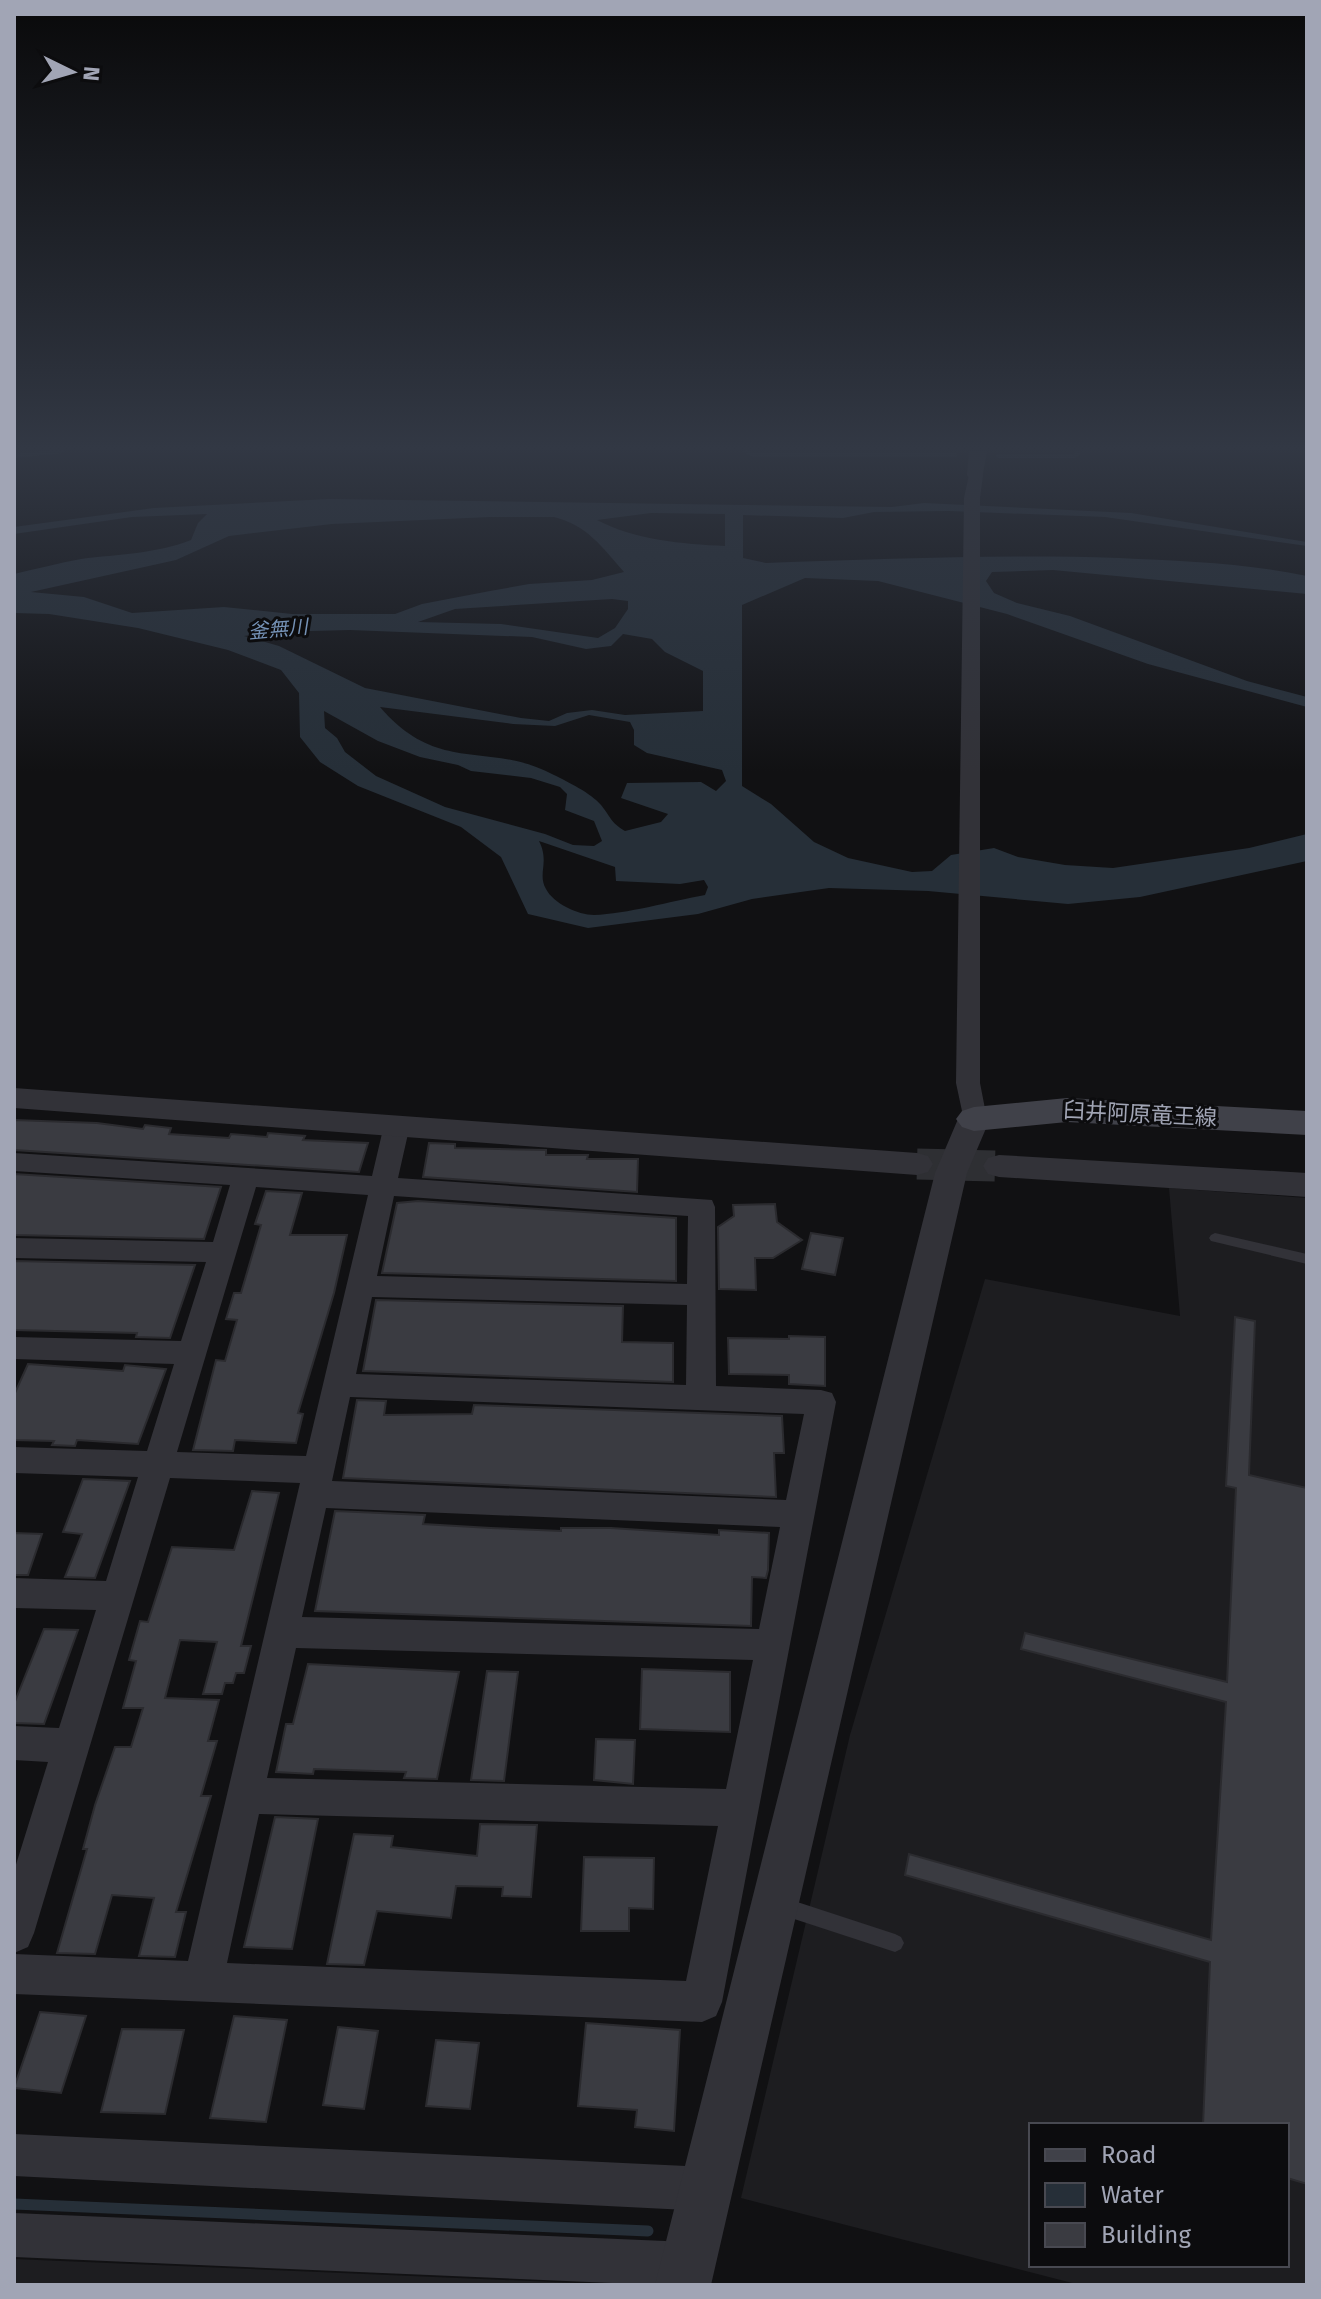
<svg xmlns="http://www.w3.org/2000/svg" width="1321" height="2299" font-family="'Fira Sans','Noto Sans JP',sans-serif">
<style>
.built{fill:#1d1d20;fill-rule:evenodd}
.water{fill:#262f38;fill-rule:evenodd}
.lines{fill:none;stroke-linecap:round;stroke-linejoin:round}
.stream-far1{stroke:#262f38;stroke-width:4}
.stream{stroke:#262f38;stroke-width:11}
.building{fill:#3a3b41;stroke:#2b2b2f;stroke-width:2}
.tertiary-tunnel{stroke:#2e2f33;stroke-width:31;stroke-dasharray:31 16;stroke-linecap:butt}
.service{fill:#323238;fill-rule:evenodd}
.minor{fill:#323238;fill-rule:evenodd}
.tertiary{fill:#323238;fill-rule:evenodd}
.secondary{fill:#404149;fill-rule:evenodd}
.labels{text-anchor:middle;dominant-baseline:central;stroke-width:6;stroke-linejoin:round;paint-order:stroke}
.far-water-label{font-size:20px;font-style:italic;fill:#7491b5;stroke:#0c0c0e}
.street-label{font-size:22px;fill:#a1a5b5;stroke:#0c0c0e}
</style>
<rect width="100%" height="100%" fill="#111113"/>
<g class="built">
<path d="M 1169,1188 L 1307,1198 L 1307,2285 L 1080,2285 L 741,2198 L 850,1735 L 985,1279 L 1180,1316 ZM 1031,2125 L 1287,2125 L 1287,2265 L 1031,2265 Z"/>
<polygon points="14,2259 624,2285 14,2285"/>
</g>
<path class="water" d="M 329,499 L 892,507 L 924,503 L 1131,513 L 1307,542 L 1307,546 L 1105,517 L 949,511 L 874,512 L 843,518 L 743,515 L 743,558 L 766,563 C 884,559 1001,554 1119,558 C 1182,561 1245,563 1307,576 L 1307,594 L 1053,570 L 992,572 L 986,581 L 994,593 L 1017,603 L 1070,616 L 1247,681 L 1307,697 L 1307,707 L 1148,664 L 1007,614 L 878,581 L 805,578 L 742,605 L 742,786 L 771,804 L 814,842 L 848,858 L 912,872 L 932,871 L 951,855 L 994,848 L 1018,857 L 1065,865 L 1113,868 L 1249,848 L 1307,834 L 1307,861 L 1140,897 L 1068,904 L 928,891 L 829,888 L 752,899 L 698,914 L 588,928 L 528,914 L 501,857 L 461,827 L 358,786 L 320,762 L 300,737 L 299,693 L 281,670 L 228,650 L 138,628 L 49,614 L 14,613 L 14,574 C 36,569 59,563 81,559 C 119,554 155,554 191,540 L 198,523 L 207,514 L 132,517 L 14,534 L 14,527 L 154,508 ZM 651,513 L 725,514 L 725,546 C 682,544 635,540 597,520 ZM 554,517 C 587,525 602,547 624,572 L 592,580 L 529,584 L 490,591 L 422,604 L 395,614 L 292,614 L 224,607 L 132,613 L 84,597 L 31,592 L 176,560 L 229,536 L 332,524 L 490,517 ZM 612,599 L 628,601 L 628,609 L 615,628 L 598,638 L 501,624 L 418,622 L 455,609 ZM 350,630 L 532,637 L 586,649 L 611,646 L 623,634 L 652,639 L 665,652 L 703,671 L 703,711 L 625,715 L 592,710 L 567,713 L 549,721 L 521,718 L 365,688 L 279,646 L 244,636 L 272,632 ZM 380,707 L 513,724 L 555,726 L 589,715 L 630,722 L 634,730 L 634,745 L 647,753 L 722,770 L 726,781 L 716,791 L 701,782 L 627,783 L 621,798 L 668,814 L 661,822 L 625,831 C 611,823 610,816 601,805 C 591,793 568,782 554,775 C 489,740 439,776 380,707 ZM 324,711 L 378,741 L 420,757 L 458,765 L 471,771 L 531,778 L 560,787 L 567,794 L 565,810 L 594,821 L 602,841 L 594,846 L 573,845 L 545,834 L 445,807 L 376,776 L 345,752 L 337,738 L 325,728 ZM 539,841 L 615,867 L 616,881 L 680,884 L 704,880 L 708,887 L 705,895 C 672,901 626,914 594,915 C 578,915 553,903 546,889 C 537,873 550,863 539,841 Z"/>
<g class="lines">
<g class="stream-far1">
<polyline points="745,451 754,455 955,455"/>
<polyline points="14,456 63,451"/>
<polyline points="998,456 1075,456 1078,453"/>
</g>
<polyline class="stream" points="14,2204 648,2231"/>
</g>
<g class="building">
<polygon points="14,1120 97,1123 143,1129 145,1125 171,1128 169,1134 229,1138 231,1134 267,1137 268,1133 305,1136 303,1140 368,1143 359,1172 14,1150"/>
<polygon points="429,1143 455,1144 455,1148 546,1150 546,1155 588,1155 587,1159 638,1159 637,1192 423,1177"/>
<polygon points="14,1174 221,1187 204,1239 14,1235"/>
<polygon points="266,1191 302,1193 290,1235 347,1235 334,1293 298,1413 303,1414 296,1443 235,1440 233,1451 193,1450 216,1360 225,1361 237,1320 226,1319 234,1293 241,1293 261,1225 255,1224"/>
<polygon points="418,1201 676,1218 676,1281 382,1273 397,1203"/>
<polygon points="775,1204 777,1222 802,1240 773,1258 755,1258 756,1290 719,1289 718,1227 734,1216 733,1205"/>
<polygon points="811,1233 843,1238 835,1275 802,1269"/>
<polygon points="14,1261 195,1265 170,1338 136,1337 137,1333 14,1330"/>
<polygon points="376,1300 623,1306 622,1342 673,1343 673,1382 363,1371"/>
<polygon points="1235,1317 1255,1321 1249,1475 1307,1488 1307,2184 1287,2178 1287,2125 1203,2125 1210,1962 905,1875 909,1854 1211,1940 1226,1702 1021,1649 1025,1633 1227,1682 1236,1488 1226,1486"/>
<polygon points="789,1336 825,1337 825,1386 789,1384 789,1375 729,1374 728,1338 789,1339"/>
<polygon points="28,1364 123,1371 125,1365 166,1369 138,1444 77,1440 75,1446 52,1445 54,1441 14,1440 14,1395"/>
<polygon points="357,1400 386,1401 384,1415 472,1414 474,1405 782,1416 784,1453 774,1453 776,1497 343,1478"/>
<polygon points="83,1479 130,1481 95,1578 65,1577 82,1534 63,1532"/>
<polygon points="252,1491 279,1493 241,1646 251,1646 244,1673 236,1673 233,1683 225,1683 222,1694 203,1694 217,1642 180,1640 165,1698 219,1700 208,1741 217,1741 201,1796 211,1796 176,1912 186,1912 175,1957 139,1956 154,1898 112,1895 95,1954 57,1953 87,1849 83,1849 95,1805 115,1747 131,1747 143,1708 123,1708 136,1661 129,1660 140,1621 148,1622 172,1547 234,1550"/>
<polygon points="335,1511 425,1515 423,1524 491,1528 561,1531 561,1528 611,1528 719,1535 719,1530 769,1533 768,1570 766,1578 752,1577 751,1626 315,1611"/>
<polygon points="14,1533 42,1534 28,1575 14,1575"/>
<polygon points="44,1629 78,1630 44,1724 14,1723 14,1704"/>
<polygon points="308,1664 459,1672 437,1779 404,1778 406,1772 314,1769 313,1774 276,1772 286,1724 293,1724"/>
<polygon points="642,1669 730,1672 730,1732 640,1729"/>
<polygon points="487,1671 518,1672 504,1781 471,1780"/>
<polygon points="596,1739 635,1740 633,1784 594,1780"/>
<polygon points="275,1817 318,1819 292,1949 244,1947"/>
<polygon points="480,1824 537,1825 531,1897 502,1896 503,1887 456,1886 451,1918 377,1911 364,1965 327,1964 354,1834 393,1836 391,1847 477,1856"/>
<polygon points="584,1857 654,1858 653,1909 629,1908 629,1931 581,1931"/>
<polygon points="40,2012 86,2016 61,2093 14,2088"/>
<polygon points="234,2016 287,2020 266,2122 210,2118"/>
<polygon points="586,2023 680,2030 674,2131 635,2127 637,2110 578,2106"/>
<polygon points="338,2027 378,2031 364,2109 323,2105"/>
<polygon points="122,2029 184,2030 165,2114 101,2112"/>
<polygon points="436,2040 479,2043 470,2109 426,2106"/>
</g>
<g class="lines">
<polyline class="tertiary-tunnel" points="917,1164 999,1166"/>
<g class="service">
<polygon points="1215,1233 1307,1254 1307,1264 1211,1241 1209,1238 1211,1235"/>
<polygon points="782,1897 895,1934 901,1937 904,1943 901,1949 895,1952 782,1915 776,1912 773,1906 776,1900"/>
</g>
<g class="minor">
<polygon points="976,471 983,475 980,498 980,1083 987,1119 983,1125 974,1128 965,1125 956,1083 964,498 969,475"/>
<path d="M 397,1116 L 406,1119 L 410,1125 L 398,1178 L 712,1200 L 715,1207 L 716,1386 L 821,1390 L 832,1393 L 836,1402 L 722,2002 L 716,2016 L 702,2022 L 14,1994 L 14,1954 L 188,1961 L 300,1483 L 170,1478 L 34,1933 L 28,1947 L 14,1953 L 14,1871 L 48,1762 L 14,1760 L 14,1726 L 59,1728 L 96,1610 L 14,1608 L 14,1578 L 106,1581 L 138,1477 L 14,1473 L 14,1447 L 147,1451 L 174,1364 L 14,1359 L 14,1337 L 181,1341 L 206,1262 L 14,1258 L 14,1238 L 213,1242 L 230,1185 L 14,1171 L 14,1153 L 372,1176 L 384,1125 L 388,1119 ZM 256,1187 L 368,1195 L 306,1456 L 177,1452 ZM 394,1196 L 688,1216 L 687,1284 L 377,1276 ZM 372,1297 L 687,1305 L 686,1385 L 356,1374 ZM 350,1397 L 804,1414 L 786,1500 L 332,1481 ZM 326,1508 L 780,1527 L 759,1629 L 302,1617 ZM 296,1648 L 753,1660 L 726,1789 L 267,1778 ZM 259,1814 L 718,1826 L 686,1981 L 227,1963 Z"/>
<polygon points="14,2134 707,2167 722,2174 729,2189 722,2204 707,2211 14,2176"/>
<polygon points="14,2213 688,2242 704,2248 710,2264 704,2280 691,2285 658,2285 14,2257"/>
</g>
<g class="tertiary">
<polygon points="969,451 987,451 982,479 970,479 967,475"/>
<polygon points="14,1088 917,1153 928,1156 933,1164 928,1172 917,1175 14,1108"/>
<polygon points="974,1108 985,1111 990,1119 967,1173 711,2285 655,2285 935,1173 958,1119 963,1111"/>
<polygon points="999,1155 1307,1173 1307,1197 999,1177 988,1174 983,1166 988,1158"/>
</g>
<polygon class="secondary" points="1067,1098 1307,1111 1307,1135 1067,1122 974,1131 962,1127 956,1119 962,1111 974,1107"/>
</g>
<linearGradient id="sky" x2="0" y2="1"><stop stop-color="#09090a"/><stop offset="0.58" stop-color="#323844"/><stop offset="1" stop-color="#323844" stop-opacity="0"/></linearGradient>
<rect width="1321" height="772" fill="url(#sky)"/>
<g class="labels">
<g class="far-water-label">
<text transform="translate(278 629) rotate(-5)">釜無川</text>
</g>
<g class="street-label">
<text transform="translate(1140 1114) rotate(3)">臼井阿原竜王線</text>
</g>
</g>
<rect width="1321" height="2299" fill="none" stroke="#a1a5b5" stroke-width="32"/>
<rect x="1029" y="2123" width="260" height="144" fill="#0c0c0e" stroke="#484951" stroke-width="2"/>
<rect x="1045" y="2149" width="40" height="12" fill="#404149" stroke="#484951" stroke-width="2"/>
<text x="1101" y="2163" font-size="24" fill="#a1a5b5">Road</text>
<rect x="1045" y="2183" width="40" height="24" fill="#262f38" stroke="#484951" stroke-width="2"/>
<text x="1101" y="2203" font-size="24" fill="#a1a5b5">Water</text>
<rect x="1045" y="2223" width="40" height="24" fill="#3a3b41" stroke="#484951" stroke-width="2"/>
<text x="1101" y="2243" font-size="24" fill="#a1a5b5">Building</text>
<g transform="translate(72 72) rotate(95)" stroke="#0c0c0e" stroke-width="6" paint-order="stroke">
<path d="M0-6L14 30L0 20L-14 30Z" fill="#a1a5b5"/>
<text y="-12" font-size="22" font-weight="bold" text-anchor="middle" fill="#a1a5b5">N</text>
</g>
</svg>
